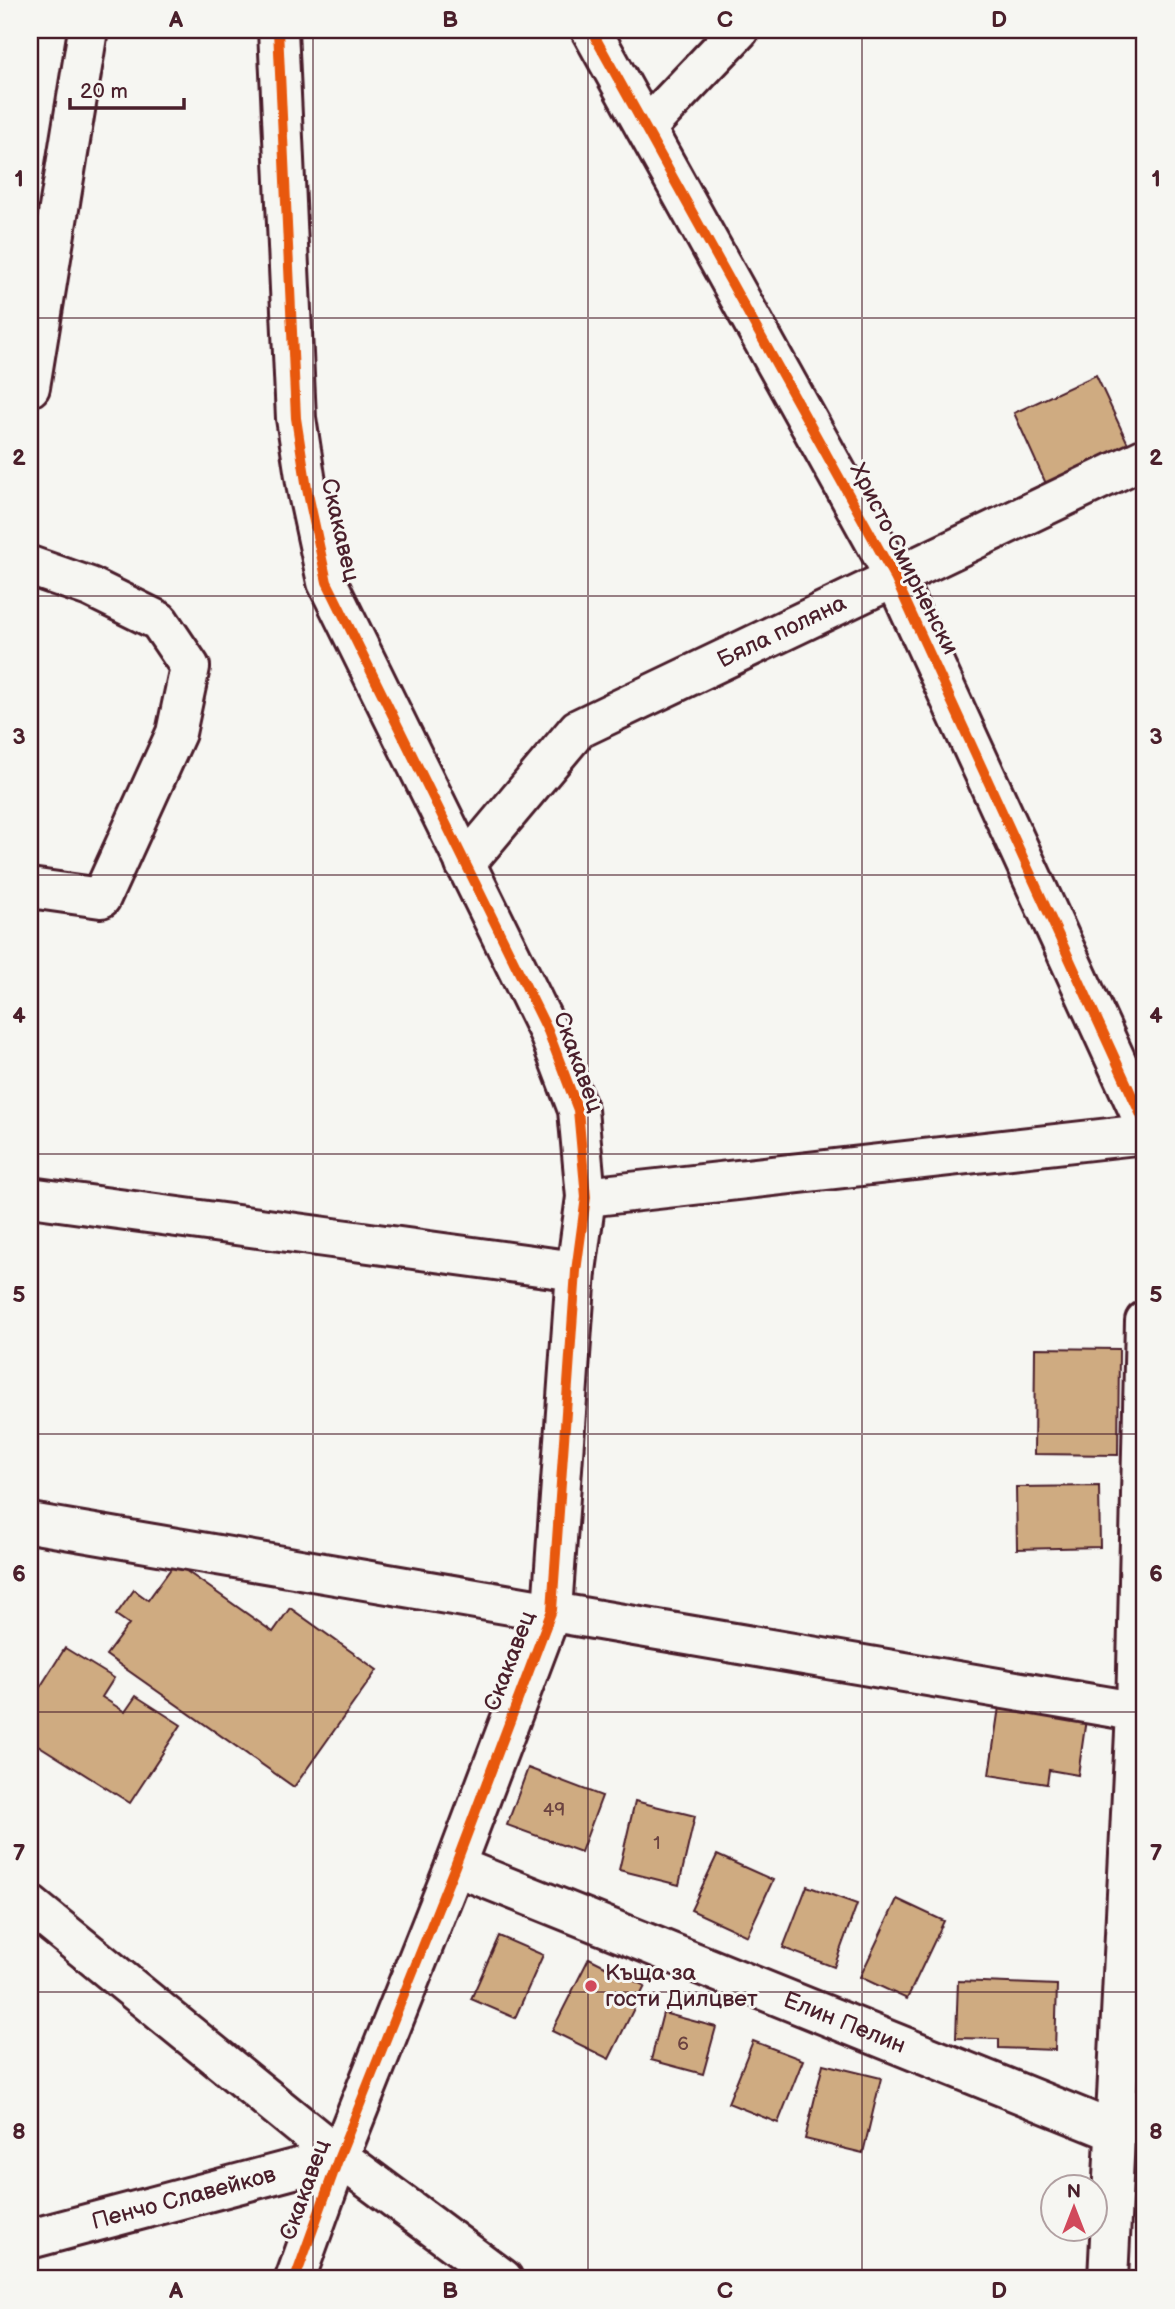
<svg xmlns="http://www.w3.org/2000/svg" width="1175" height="2309" font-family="'Balsamiq Sans',sans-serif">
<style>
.building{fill:#cfab81;stroke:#4a1f2b;stroke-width:2}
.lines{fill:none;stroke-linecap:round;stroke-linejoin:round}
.minor-casing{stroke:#4a1f2b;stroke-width:44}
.minor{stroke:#f6f6f2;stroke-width:38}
.cycleway-casing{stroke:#f6f6f2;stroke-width:15}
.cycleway{stroke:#e8590c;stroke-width:10}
.grid{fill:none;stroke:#4a1f2b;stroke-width:2;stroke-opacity:0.55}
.poi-dot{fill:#d1495b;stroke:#f6f6f2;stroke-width:2.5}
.labels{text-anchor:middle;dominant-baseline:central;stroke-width:6;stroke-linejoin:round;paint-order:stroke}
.number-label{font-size:19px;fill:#6b4240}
.street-label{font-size:23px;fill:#4a1f2b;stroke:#f6f6f2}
.poi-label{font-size:23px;fill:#4a1f2b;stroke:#f6f6f2;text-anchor:start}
.neatline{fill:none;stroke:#4a1f2b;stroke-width:2.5}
.grid-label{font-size:23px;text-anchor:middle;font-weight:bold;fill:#4a1f2b}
</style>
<rect width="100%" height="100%" fill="#f6f6f2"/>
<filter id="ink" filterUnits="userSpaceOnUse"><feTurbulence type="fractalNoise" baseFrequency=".0143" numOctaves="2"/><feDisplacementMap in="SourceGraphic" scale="14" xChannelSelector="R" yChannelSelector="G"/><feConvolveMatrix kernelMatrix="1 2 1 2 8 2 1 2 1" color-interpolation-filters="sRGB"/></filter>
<g filter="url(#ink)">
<g class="building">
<polygon points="1096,375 1130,448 1047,486 1014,413"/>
<polygon points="1035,1348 1119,1349 1118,1455 1034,1454"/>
<polygon points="1099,1486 1100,1547 1017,1549 1016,1487"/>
<polygon points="175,1563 273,1632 290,1608 377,1670 294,1787 106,1655 129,1624 116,1615 134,1590 148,1600"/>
<polygon points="65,1648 114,1678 102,1697 125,1712 136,1696 181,1725 130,1803 30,1740 30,1703"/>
<polygon points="999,1707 1086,1719 1078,1775 1049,1770 1047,1784 989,1775"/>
<polygon points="528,1768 602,1796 581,1852 507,1825"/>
<polygon points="635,1801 695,1816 679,1885 619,1870"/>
<polygon points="717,1855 773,1880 747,1936 691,1910"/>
<polygon points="807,1886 857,1904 834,1967 783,1948"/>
<polygon points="897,1899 944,1921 907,1999 860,1977"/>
<polygon points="499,1936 543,1955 515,2018 471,1999"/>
<polygon points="589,1958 645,1986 609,2059 552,2031"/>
<polygon points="958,1981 1057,1985 1055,2050 999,2048 999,2039 956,2038"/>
<polygon points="663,2013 716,2027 703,2074 651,2060"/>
<polygon points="753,2041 803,2060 778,2123 728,2103"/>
<polygon points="823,2064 881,2078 863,2153 805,2139"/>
</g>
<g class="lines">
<g class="minor-casing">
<g id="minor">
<polyline points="278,30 296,418 307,489 327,582 548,1031 578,1110 586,1197 576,1271 552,1610 455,1866 339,2157 295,2279"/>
<polyline points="591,30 895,578 1145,1124"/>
<polyline points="646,128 739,30"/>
<polyline points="30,387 88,30"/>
<polyline points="30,566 90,587 159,621 190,667 176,733 101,898 30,888"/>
<path id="s1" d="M 465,864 L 578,729 L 1145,458"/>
<polyline points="30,1197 576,1271"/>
<polyline points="586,1197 1145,1134"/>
<polyline points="30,1523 1145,1713"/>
<path id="s2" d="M 455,1866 L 1116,2132"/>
<polyline points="30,1905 339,2157 503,2279"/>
<path id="s3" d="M 30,2239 L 339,2157"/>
<polyline points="1108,2279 1136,1712 1145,1321"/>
</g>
</g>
<use href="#minor" class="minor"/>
<g class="cycleway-casing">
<g id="cycleway">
<polyline points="278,30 296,418 307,489 327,582 548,1031 578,1110 586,1197 576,1271 552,1610 455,1866 339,2157 295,2279"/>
<polyline points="591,30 895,578 1145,1124"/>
</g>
</g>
<use href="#cycleway" class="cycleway"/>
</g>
</g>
<path class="grid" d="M 313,30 L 313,2279M 588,30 L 588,2279M 862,30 L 862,2279M 30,318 L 1145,318M 30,596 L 1145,596M 30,875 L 1145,875M 30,1154 L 1145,1154M 30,1434 L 1145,1434M 30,1712 L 1145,1712M 30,1992 L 1145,1992"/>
<circle class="poi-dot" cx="591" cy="1986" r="7"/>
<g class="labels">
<g class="number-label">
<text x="554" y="1810">49</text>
<text x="657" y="1843">1</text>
<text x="683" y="2044">6</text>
</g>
<g class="street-label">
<text transform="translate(340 530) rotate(77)">Скакавец</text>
<text transform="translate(904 559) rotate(63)">Христо Смирненски</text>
<text stroke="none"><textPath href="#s1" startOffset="402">Бяла поляна</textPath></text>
<text transform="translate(578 1062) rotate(70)">Скакавец</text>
<text transform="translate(510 1661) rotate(-69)">Скакавец</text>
<text stroke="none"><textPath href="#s2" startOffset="420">Елин Пелин</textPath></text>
<text transform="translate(305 2190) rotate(-70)">Скакавец</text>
<text stroke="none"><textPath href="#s3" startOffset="159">Пенчо Славейков</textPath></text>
</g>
<g class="poi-label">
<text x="605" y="1973">Къща за<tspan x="605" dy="26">гости Дилцвет</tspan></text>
</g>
</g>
<rect width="1175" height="2309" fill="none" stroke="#f6f6f2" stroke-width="77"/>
<g transform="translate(1074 2208)"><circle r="33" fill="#f6f6f2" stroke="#b1a0a2" stroke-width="2"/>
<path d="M0-5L12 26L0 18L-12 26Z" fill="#d1495b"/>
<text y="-10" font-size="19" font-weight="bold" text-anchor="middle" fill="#4a1f2b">N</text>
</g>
<path d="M70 98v10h114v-10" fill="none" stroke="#4a1f2b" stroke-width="3.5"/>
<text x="80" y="98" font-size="21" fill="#4a1f2b" stroke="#f6f6f2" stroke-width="5" paint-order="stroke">20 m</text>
<rect x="38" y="38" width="1098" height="2232" class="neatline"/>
<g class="grid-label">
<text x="176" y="27">A</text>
<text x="450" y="27">B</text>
<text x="725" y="27">C</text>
<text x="999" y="27">D</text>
<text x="19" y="186">1</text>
<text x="1156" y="186">1</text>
<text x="19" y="465">2</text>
<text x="1156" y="465">2</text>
<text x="19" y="744">3</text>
<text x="1156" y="744">3</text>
<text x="19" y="1023">4</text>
<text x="1156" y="1023">4</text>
<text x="19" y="1302">5</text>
<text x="1156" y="1302">5</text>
<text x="19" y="1581">6</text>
<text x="1156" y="1581">6</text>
<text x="19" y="1860">7</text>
<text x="1156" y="1860">7</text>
<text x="19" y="2139">8</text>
<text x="1156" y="2139">8</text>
<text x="176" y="2298">A</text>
<text x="450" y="2298">B</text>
<text x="725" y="2298">C</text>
<text x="999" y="2298">D</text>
</g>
</svg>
